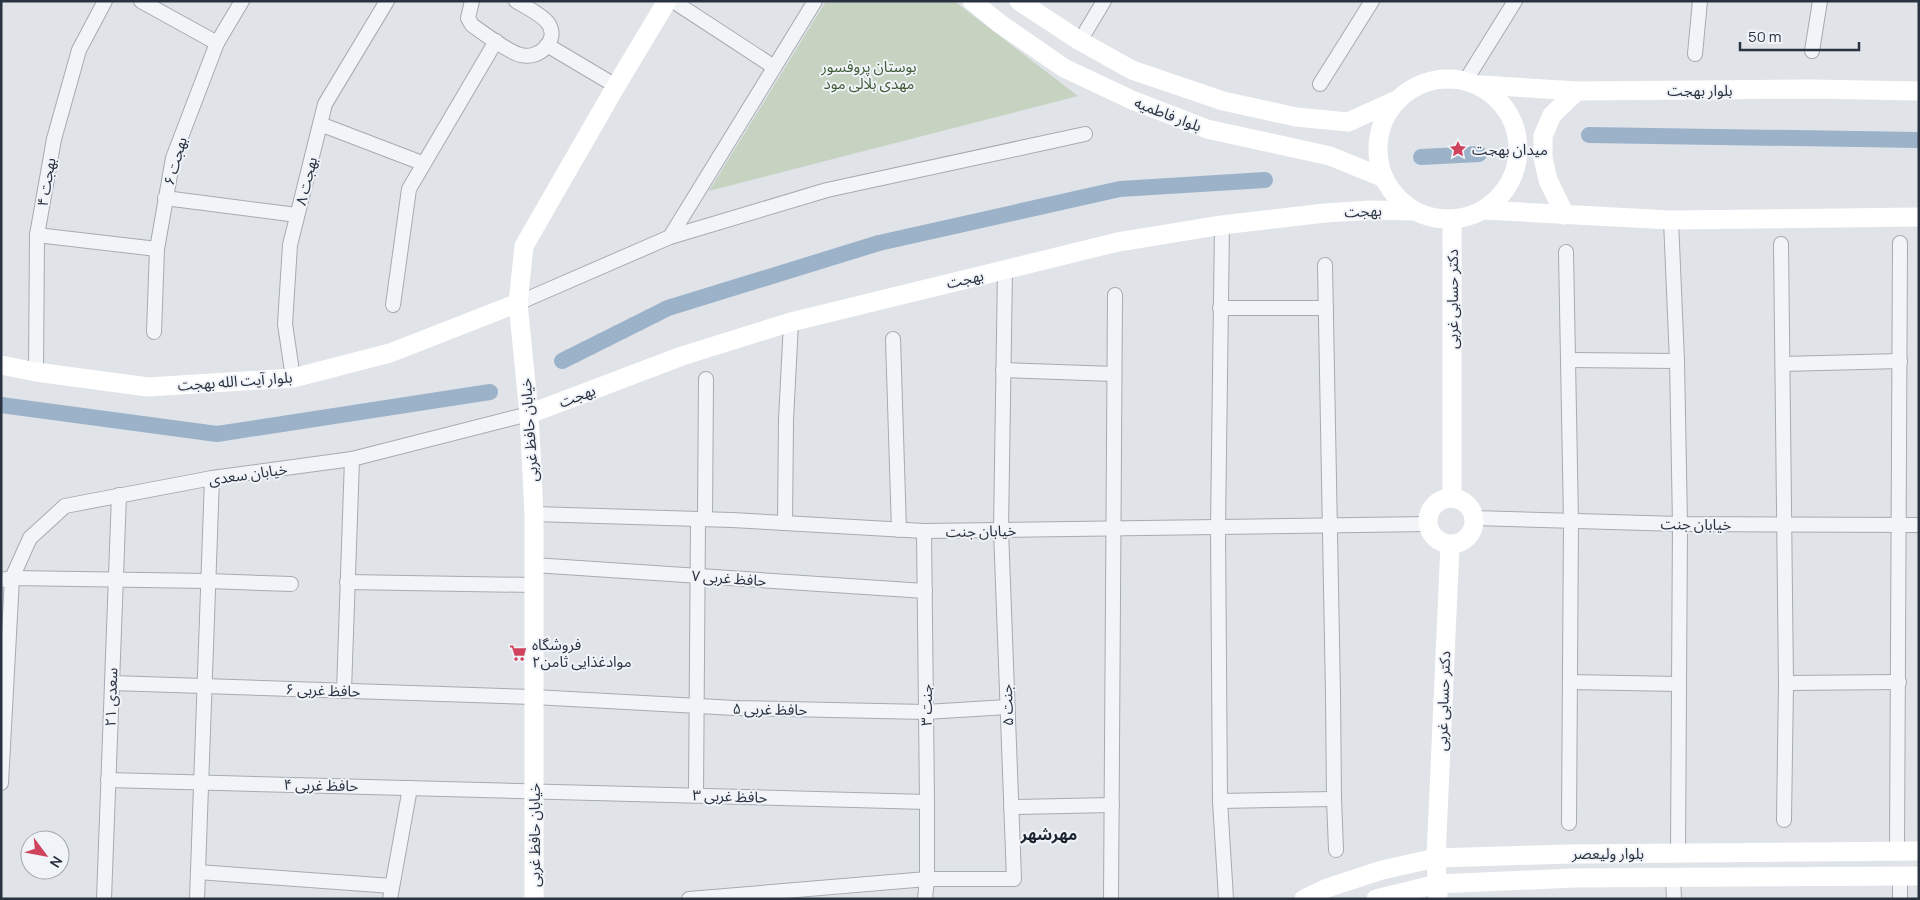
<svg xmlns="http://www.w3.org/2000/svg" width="1920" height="900" font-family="Manrope,'Noto Sans Arabic',sans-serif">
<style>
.green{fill:#c6d3c1}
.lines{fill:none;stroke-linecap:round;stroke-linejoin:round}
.canal{stroke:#9bb2c9;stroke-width:16}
.street-casing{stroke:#a5abb3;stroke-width:16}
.street{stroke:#f3f4f7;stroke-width:14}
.secondary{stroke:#fff;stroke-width:19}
.labels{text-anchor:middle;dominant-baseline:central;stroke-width:4;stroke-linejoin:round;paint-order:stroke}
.park-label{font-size:15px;fill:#3e5c36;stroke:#f0f3f7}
.street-label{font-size:15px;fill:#293241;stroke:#f0f3f7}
.poi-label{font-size:15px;fill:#293241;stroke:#f0f3f7;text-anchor:start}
.neighbourhood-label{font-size:16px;font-weight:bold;fill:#1b2331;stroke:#f0f3f7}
</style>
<rect width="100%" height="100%" fill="#e0e4e9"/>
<polygon class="green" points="826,1 954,1 1078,96 709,191"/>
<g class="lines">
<g class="canal">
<polyline points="1589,135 1919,140"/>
<polyline points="1421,157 1479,154"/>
<polyline points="562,361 668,308 879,243 1120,189 1265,180"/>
<polyline points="1,405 217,434 490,392"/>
</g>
<g class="street-casing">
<g id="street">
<polyline points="141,1 217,43"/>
<path d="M 472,1 L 468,18 L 472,25 C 483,33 510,53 521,55 C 539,60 560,40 548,23 C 541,14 526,7 516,1"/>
<polyline points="673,1 774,67"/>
<polyline points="1080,41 1104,1"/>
<polyline points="547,45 616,86"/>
<polyline points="1812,51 1820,1"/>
<polyline points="1695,54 1700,1"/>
<polyline points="1466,80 1515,1"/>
<polyline points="1320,84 1372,1"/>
<polyline points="320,124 422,163"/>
<polyline points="165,198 297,215"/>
<polyline points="1671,220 1677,361 1680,524 1678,853"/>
<polyline points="1222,225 1218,528 1220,801 1226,899"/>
<polyline points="37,235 157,249"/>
<polyline points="670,237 815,1"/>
<polyline points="1781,244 1786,683 1784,820"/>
<polyline points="1566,252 1571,521 1569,823"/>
<polyline points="1325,265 1333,694 1334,799 1336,850"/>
<polyline points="518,303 670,237 827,190 1085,134"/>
<polyline points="393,305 409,189 496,41"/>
<polyline points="1220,308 1326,308"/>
<polyline points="154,332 157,249 173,158 217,43 242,1"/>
<polyline points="893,339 899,530"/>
<polyline points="1568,360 1677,361"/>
<polyline points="1783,364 1900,361"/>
<polyline points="1003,370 1114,374"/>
<polyline points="36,372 37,235 54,139 79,50 105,1"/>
<polyline points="293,378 285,324 290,245 325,104 387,1"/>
<polyline points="534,514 732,520 924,531 1428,524"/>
<polyline points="1474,518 1680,524 1919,525"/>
<polyline points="705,519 706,379"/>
<polyline points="785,523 786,420 791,322"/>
<polyline points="924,531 927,802 927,879 925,899"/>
<polyline points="534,565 925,591"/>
<polyline points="1,580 12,578 30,538 65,506 212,478 352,459 529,414"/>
<polyline points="347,582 533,585"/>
<polyline points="1570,682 1679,684"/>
<polyline points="112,683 534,697 735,708 926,712 1007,707"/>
<polyline points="1786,683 1899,682"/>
<polyline points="344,691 352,459"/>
<polyline points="108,780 927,802"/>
<polyline points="1,783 12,578 208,581 291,584"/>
<polyline points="696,795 698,519"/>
<polyline points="1220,801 1334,799"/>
<polyline points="1011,807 1112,805"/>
<polyline points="1897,851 1900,243"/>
<polyline points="198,872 392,886"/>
<polyline points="1900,876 1900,899"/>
<polyline points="1673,878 1674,899"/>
<polyline points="104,899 119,495"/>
<polyline points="197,899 212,478"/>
<polyline points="390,899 410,788"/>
<polyline points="689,899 927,879 1014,879 1001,530 1005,270"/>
<polyline points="1111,899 1115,295"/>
</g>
</g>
<use href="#street" class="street"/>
<g class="secondary">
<polyline points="972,1 999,23 1064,68 1132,100 1207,129 1330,156 1384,178"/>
<polyline points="1019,1 1080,41 1132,70 1223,101 1296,117 1348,122 1397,100"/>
<circle cx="1448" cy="149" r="70"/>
<polyline points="1481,85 1577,91 1811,89 1919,91"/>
<polyline points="1484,210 1671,220 1919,217"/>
<polyline points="1565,215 1548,180 1543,158 1543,136 1552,115 1577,91"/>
<polyline points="1452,220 1452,498"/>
<polyline points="1,365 36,372 148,387 293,378 390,353 518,303"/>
<polyline points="529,414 682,356 791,322 1118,242 1222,225 1325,213 1371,210 1414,211"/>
<circle cx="1451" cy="521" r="23"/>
<polyline points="534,899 534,514 529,414 518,303 524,246 616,86 667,1"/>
<polyline points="1304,899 1327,888 1382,870 1436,858 1570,854 1919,851"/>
<polyline points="1376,899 1437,884 1574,878 1919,876"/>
<polyline points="1438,899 1436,858 1450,545"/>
</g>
</g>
<defs>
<g id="sight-bare" transform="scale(1.35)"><path d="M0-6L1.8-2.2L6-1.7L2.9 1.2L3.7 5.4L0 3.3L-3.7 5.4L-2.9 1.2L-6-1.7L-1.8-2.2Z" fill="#cf445c" stroke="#f0f3f7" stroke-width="2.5" paint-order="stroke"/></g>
<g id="supermarket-bare" transform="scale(1.35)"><path d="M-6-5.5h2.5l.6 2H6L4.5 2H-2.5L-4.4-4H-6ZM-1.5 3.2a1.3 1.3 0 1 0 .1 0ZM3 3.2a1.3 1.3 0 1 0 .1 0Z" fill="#cf445c" stroke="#f0f3f7" stroke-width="2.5" paint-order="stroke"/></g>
</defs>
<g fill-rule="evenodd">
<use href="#sight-bare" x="1458" y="149"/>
<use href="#supermarket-bare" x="518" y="653"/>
</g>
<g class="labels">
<g class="park-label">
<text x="869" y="66">بوستان پروفسور<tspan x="869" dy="17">مهدی بلالی مود</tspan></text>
</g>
<g class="street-label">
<text x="1700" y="90">بلوار بهجت</text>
<text transform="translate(1168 114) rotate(21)">بلوار فاطمیه</text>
<text transform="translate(175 161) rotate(-74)">بهجت ۶</text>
<text transform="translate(306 181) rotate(-76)">بهجت ۸</text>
<text transform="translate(46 182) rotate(-80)">بهجت ۴</text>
<text transform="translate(1363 211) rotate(-2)">بهجت</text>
<text transform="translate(965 279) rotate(-13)">بهجت</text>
<text transform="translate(1452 299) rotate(-90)">دکتر حسابی غربی</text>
<text transform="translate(235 381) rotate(-4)">بلوار آیت الله بهجت</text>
<text transform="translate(577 396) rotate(-21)">بهجت</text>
<text transform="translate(529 430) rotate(-94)">خیابان حافظ غربی</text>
<text transform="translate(248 474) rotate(-8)">خیابان سعدی</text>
<text transform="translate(1696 524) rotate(1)">خیابان جنت</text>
<text transform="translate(981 531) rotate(-1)">خیابان جنت</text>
<text transform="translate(729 578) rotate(4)">حافظ غربی ۷</text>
<text transform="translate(323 690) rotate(2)">حافظ غربی ۶</text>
<text transform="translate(111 697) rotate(-88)">سعدی ۲۱</text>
<text transform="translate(1443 701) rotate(-88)">دکتر حسابی غربی</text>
<text transform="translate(926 705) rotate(-90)">جنت ۳</text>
<text transform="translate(1007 705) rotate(-92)">جنت ۵</text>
<text transform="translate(770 709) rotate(1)">حافظ غربی ۵</text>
<text transform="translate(321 785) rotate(1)">حافظ غربی ۴</text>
<text transform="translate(730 796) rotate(2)">حافظ غربی ۳</text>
<text transform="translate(534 835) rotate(-90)">خیابان حافظ غربی</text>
<text x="1608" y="853">بلوار ولیعصر</text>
</g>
<g class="poi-label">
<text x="1472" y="149">میدان بهجت</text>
<text x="532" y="644">فروشگاه<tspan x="532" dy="17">موادغذایی ثامن۲</tspan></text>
</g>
<g class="neighbourhood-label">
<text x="1049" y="834">مهرشهر</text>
</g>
</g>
<rect width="1920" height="900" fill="none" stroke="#293241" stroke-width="5"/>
<g transform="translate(45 855) rotate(122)"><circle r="24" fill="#f0f3f7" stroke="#a0a6ae"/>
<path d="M0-4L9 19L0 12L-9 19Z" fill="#cf445c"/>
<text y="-8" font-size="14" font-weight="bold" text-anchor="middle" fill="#293241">N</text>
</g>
<path d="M1740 42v8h119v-8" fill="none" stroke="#293241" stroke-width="2.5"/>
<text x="1748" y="42" font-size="15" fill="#293241" stroke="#f0f3f7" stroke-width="4" paint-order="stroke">50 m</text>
</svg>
